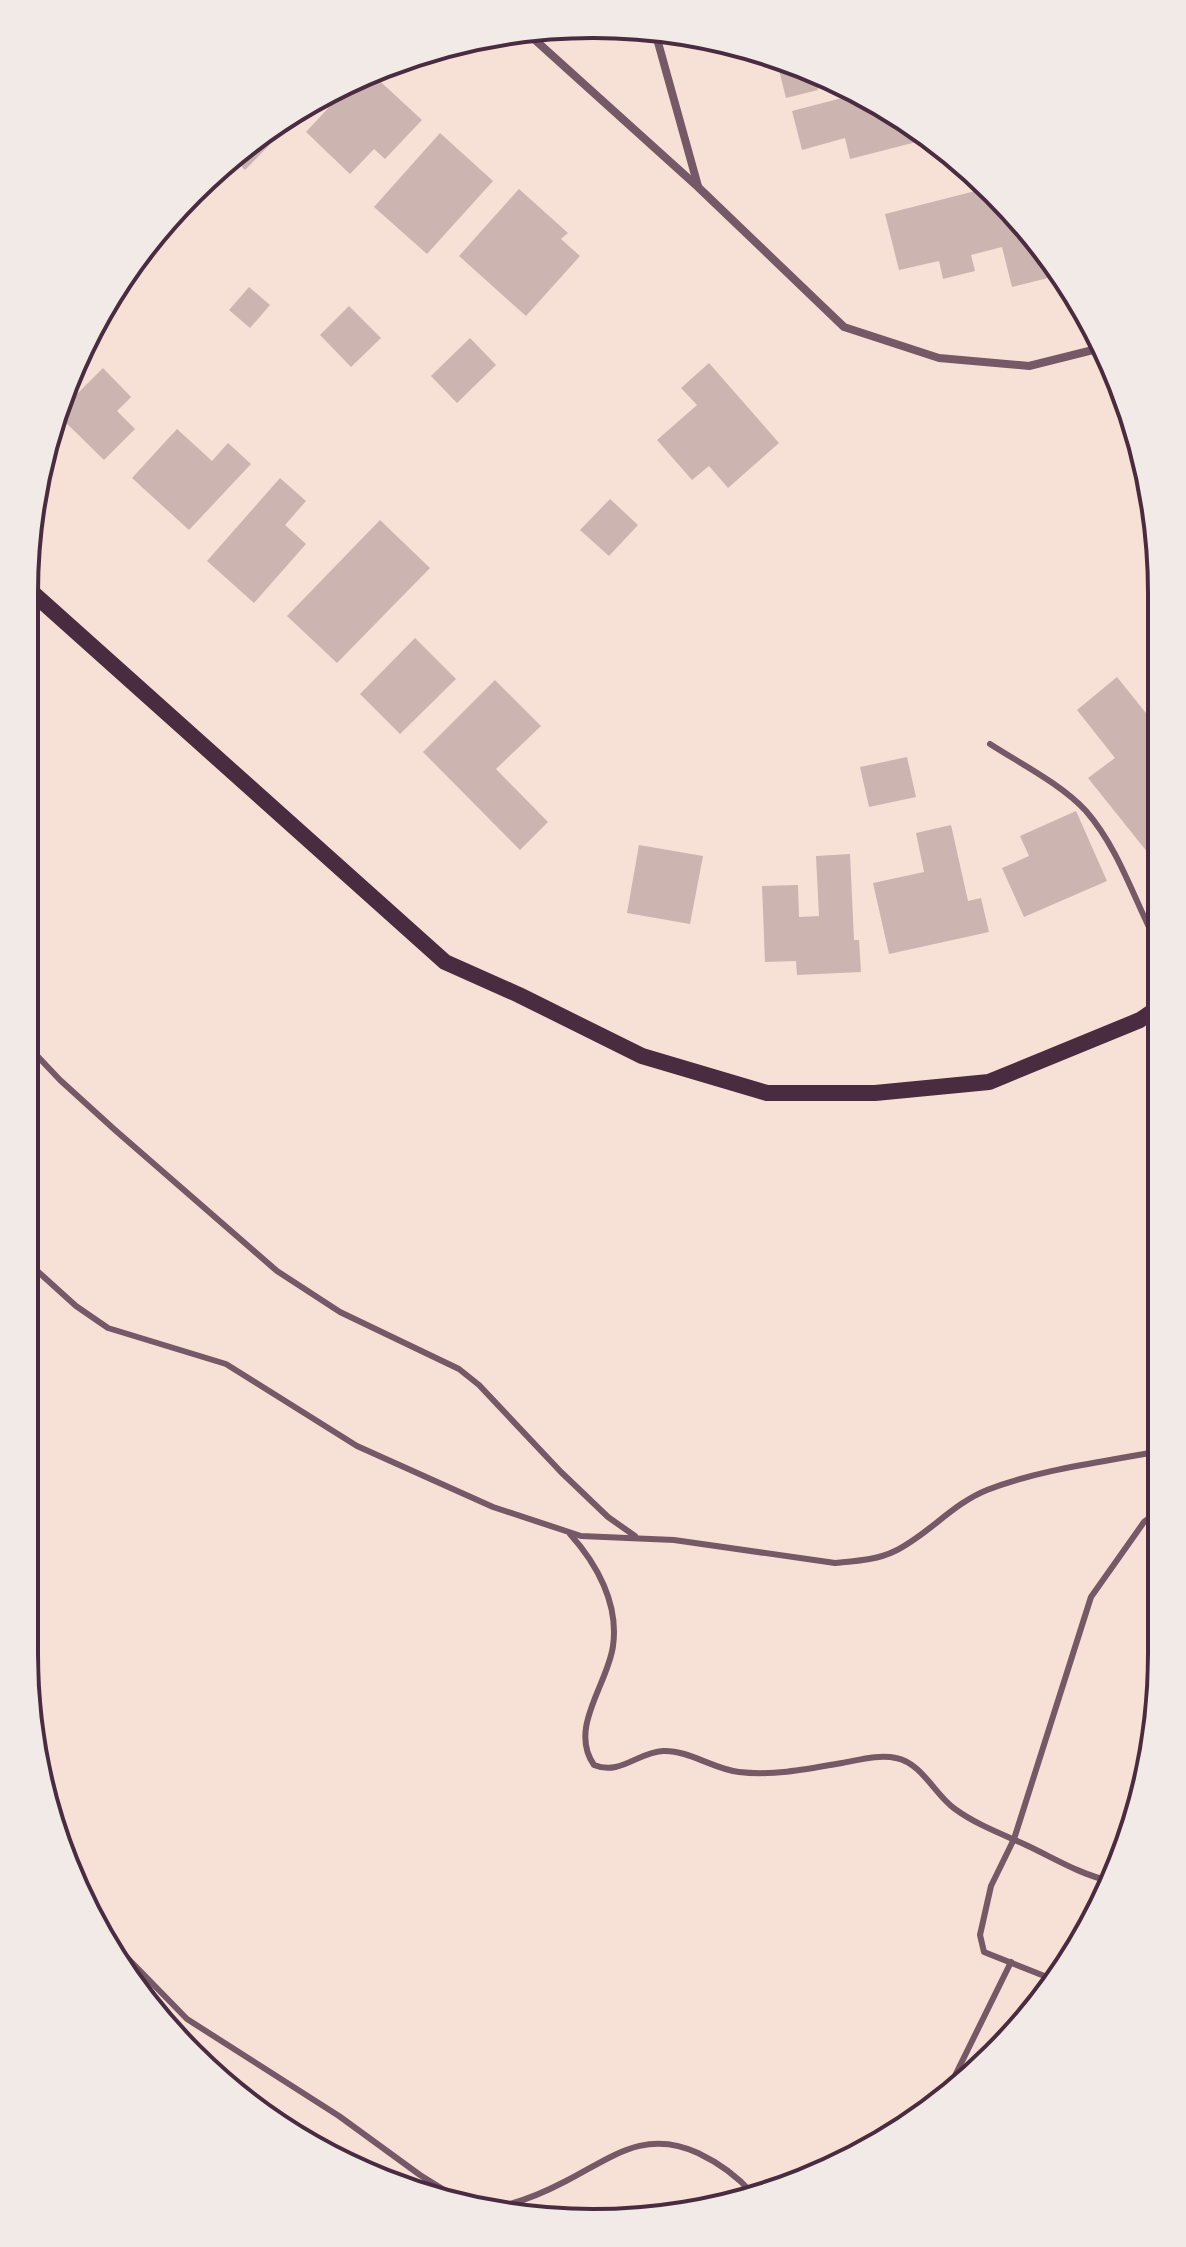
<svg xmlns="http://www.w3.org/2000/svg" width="1186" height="2247" font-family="'Fira Sans',sans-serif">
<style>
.building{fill:#ccb4b1}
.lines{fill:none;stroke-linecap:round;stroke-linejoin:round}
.service{stroke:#755966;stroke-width:6}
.minor{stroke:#755966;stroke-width:8}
.secondary{stroke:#4a2c40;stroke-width:16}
.rim{fill:none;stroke:#4a2c40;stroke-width:4}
</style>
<rect width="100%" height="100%" fill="#f7e1d7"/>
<g class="building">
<polygon points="775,54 825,77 815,79 818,90 786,98"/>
<polygon points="370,72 422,120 385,159 374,149 350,174 306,132 358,76"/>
<polygon points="861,93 877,100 928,139 850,159 845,138 802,150 792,111"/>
<polygon points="312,101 245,170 231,156 246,142"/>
<polygon points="440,133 493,181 427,254 374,207"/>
<polygon points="991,187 1059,268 1060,275 1012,287 1002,247 971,255 975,271 943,279 939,261 899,270 885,214"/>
<polygon points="519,189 568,233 561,239 580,256 526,316 459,256"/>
<polygon points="167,216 175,223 140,261 137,258"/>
<polygon points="249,287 270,305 250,328 229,310"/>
<polygon points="349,306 381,338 351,367 320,335"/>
<polygon points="470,338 496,365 457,403 431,376"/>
<polygon points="87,340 95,348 76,369 75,369"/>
<polygon points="709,363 779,443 728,488 709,466 692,480 657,440 697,405 681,388"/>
<polygon points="103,368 131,397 117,411 135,429 104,460 57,414"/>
<polygon points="177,429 212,461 228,443 251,464 189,530 132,478"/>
<polygon points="280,478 306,501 285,525 306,544 254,603 207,561"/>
<polygon points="610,499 638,525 609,556 580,530"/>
<polygon points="380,520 430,568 337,663 287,616"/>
<polygon points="415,638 456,679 400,734 360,694"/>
<polygon points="1117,677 1158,728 1158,845 1148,853 1088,778 1115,758 1077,710"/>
<polygon points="495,680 541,726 496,769 548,822 520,850 423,752"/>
<polygon points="907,757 916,797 869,807 860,767"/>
<polygon points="1076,811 1107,881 1024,917 1002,868 1029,856 1020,836"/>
<polygon points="951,825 968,901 981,898 989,932 889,954 873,883 924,872 916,833"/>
<polygon points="639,845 703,856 690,924 627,913"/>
<polygon points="850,854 854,940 859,940 861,972 797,975 796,961 765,962 762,886 798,885 799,917 819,916 816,856"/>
</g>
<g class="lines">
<g class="service">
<path d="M 990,744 C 1021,764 1061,784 1086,811 C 1120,850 1135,903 1159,947"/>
<polyline points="25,1043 60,1080 115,1130 277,1271 340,1312 459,1369 479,1385 561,1472 608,1517 635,1536"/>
<path d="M 24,1259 L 76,1306 L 108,1328 L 226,1364 L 357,1446 L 493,1507 L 581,1536 L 674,1540 L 835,1563 C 855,1561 877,1560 895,1551 C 928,1535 952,1504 987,1490 C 1041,1469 1103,1462 1160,1451"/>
<path d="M 570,1534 C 597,1564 619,1604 613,1646 C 608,1684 568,1728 594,1765 C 620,1776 638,1752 663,1751 C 689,1750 713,1769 739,1772 C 773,1776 808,1769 842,1763 C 859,1760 879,1754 896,1758 C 922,1763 935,1795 955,1809 C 977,1825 1002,1834 1026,1845 C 1054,1858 1079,1874 1110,1881"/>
<polyline points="108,1938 187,2019 339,2116 420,2175 470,2206"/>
<polyline points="1052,1979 984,1952 980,1935 991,1886 1014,1839 1091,1597 1144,1522 1160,1510"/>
<polyline points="945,2096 1011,1962"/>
<path d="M 490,2208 C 516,2205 543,2193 566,2181 C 611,2158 645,2128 698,2153 C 719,2163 737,2176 752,2193"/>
</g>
<g class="minor">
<polyline points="654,28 698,186"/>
<polyline points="524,30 698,187 844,327 939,358 1029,366 1101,348"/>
</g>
<polyline class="secondary" points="25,586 445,962 519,995 642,1056 767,1093 875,1093 989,1082 1140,1020 1159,1007"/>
</g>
<path d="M0 0H1186V2247H0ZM593 38H593A555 555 0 0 1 1148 593V1654A555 555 0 0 1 593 2209H593A555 555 0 0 1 38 1654V593A555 555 0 0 1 593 38Z" fill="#f1eae7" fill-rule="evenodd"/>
<path class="rim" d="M593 38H593A555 555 0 0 1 1148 593V1654A555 555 0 0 1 593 2209H593A555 555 0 0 1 38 1654V593A555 555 0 0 1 593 38Z"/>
</svg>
